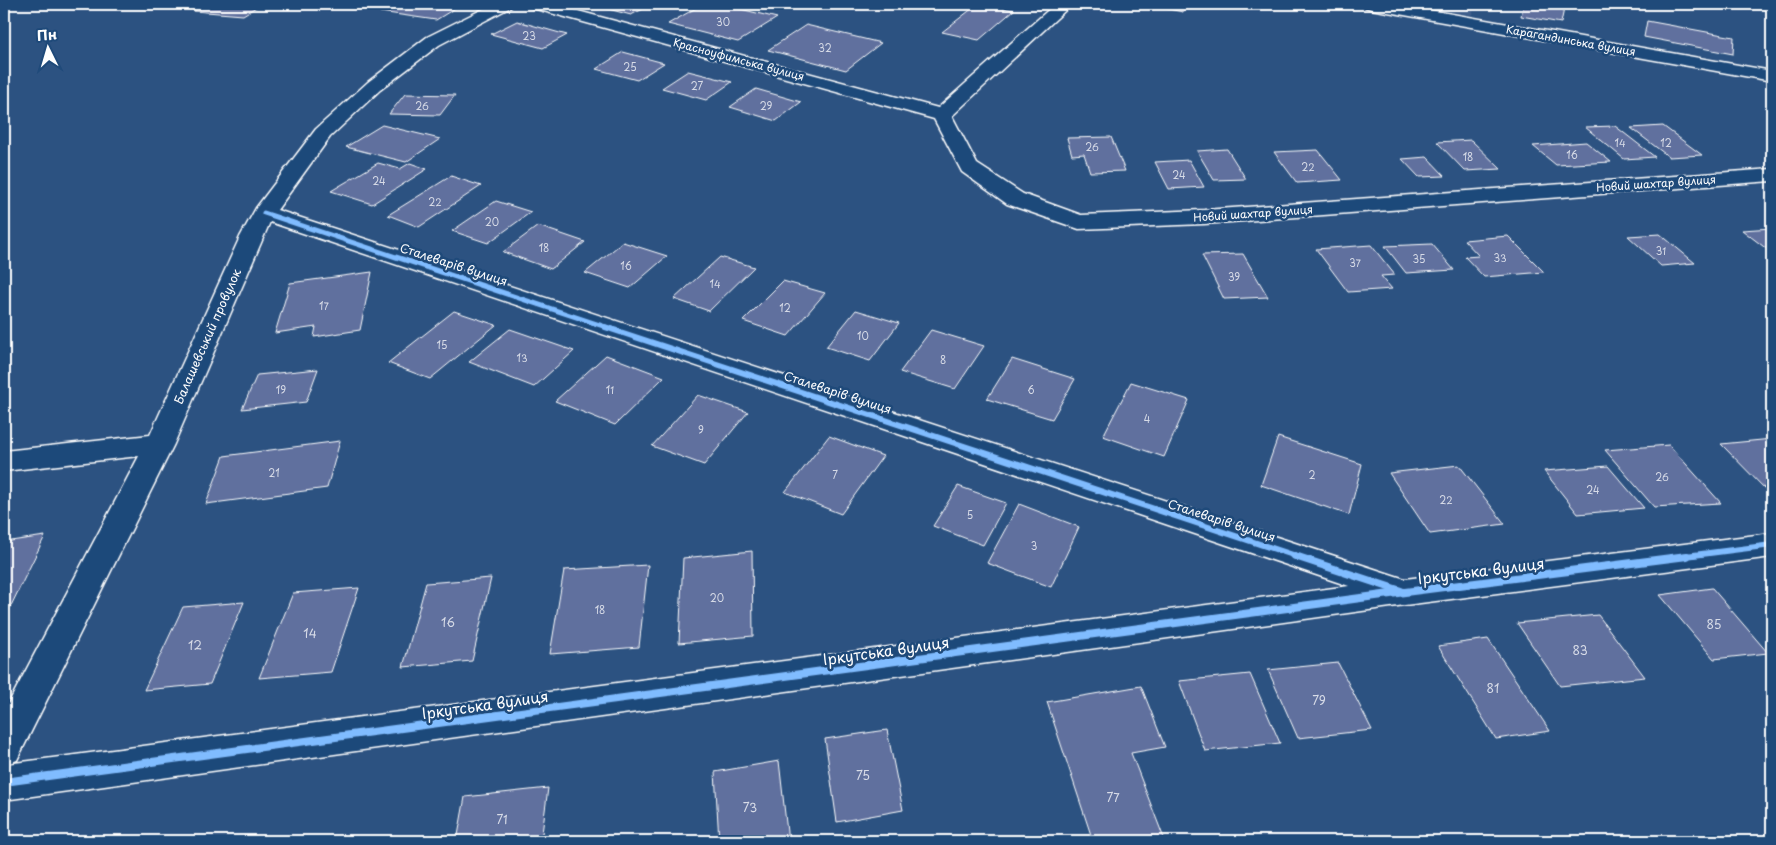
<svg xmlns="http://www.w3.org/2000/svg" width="1776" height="845" font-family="'Playpen Sans',sans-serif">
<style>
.built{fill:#405e8c}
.building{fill:#60709e;stroke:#fff}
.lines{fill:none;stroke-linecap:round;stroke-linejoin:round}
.minor-casing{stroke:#fff;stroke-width:3}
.minor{fill:#1f4a7a;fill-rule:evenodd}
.cycleway-far2-casing{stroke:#1f4a7a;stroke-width:8}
.cycleway-far1-casing{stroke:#1f4a7a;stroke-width:9}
.cycleway-casing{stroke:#1f4a7a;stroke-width:11}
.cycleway-far2{stroke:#80bcff;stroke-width:5}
.cycleway-far1{stroke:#80bcff;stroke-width:6}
.cycleway{stroke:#80bcff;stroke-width:8}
.labels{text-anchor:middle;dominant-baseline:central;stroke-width:5;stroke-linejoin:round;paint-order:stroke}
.number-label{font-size:10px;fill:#d7dbe7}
.far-street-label{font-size:11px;fill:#fff;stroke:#1f4a7a}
.street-label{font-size:12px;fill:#fff;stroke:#1f4a7a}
.near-number-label{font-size:12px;fill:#d7dbe7}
.near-street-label{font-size:15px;fill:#fff;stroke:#1f4a7a}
</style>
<rect width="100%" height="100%" fill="#2c5281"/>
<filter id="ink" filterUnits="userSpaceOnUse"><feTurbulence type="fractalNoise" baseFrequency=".02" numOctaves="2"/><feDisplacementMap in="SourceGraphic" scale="10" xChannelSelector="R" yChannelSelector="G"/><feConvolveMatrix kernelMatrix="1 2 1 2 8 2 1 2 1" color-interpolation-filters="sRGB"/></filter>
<g filter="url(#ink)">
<polygon class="built" points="1412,4 1474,4 1473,15"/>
<g class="building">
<polygon points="191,4 261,4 243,15 194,11 204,5"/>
<polygon points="300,4 360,4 352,9"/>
<polygon points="394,4 435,4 457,7 436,20 380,12"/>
<polygon points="589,4 653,4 631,15"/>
<polygon points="703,4 720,4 777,18 738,42 668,24"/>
<polygon points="978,4 1014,10 979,40 942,32"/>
<polygon points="1144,4 1190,4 1183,12"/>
<polygon points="1524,4 1565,4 1561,23 1521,16"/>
<polygon points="517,21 567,35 543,48 491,34"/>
<polygon points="1647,21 1734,37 1733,54 1644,37"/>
<polygon points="806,25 881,43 846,70 768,50"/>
<polygon points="623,52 664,63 637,80 596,69"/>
<polygon points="688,71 732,82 706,100 662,88"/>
<polygon points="756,89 801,102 776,121 730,107"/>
<polygon points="405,94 455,95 440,115 389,114"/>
<polygon points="382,125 440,139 406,162 346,147"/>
<polygon points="1615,126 1655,157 1624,159 1585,127"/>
<polygon points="1663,126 1702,155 1669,157 1631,128"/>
<polygon points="1111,137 1125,171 1090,172 1084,154 1072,155 1067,138"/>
<polygon points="1471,140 1501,169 1465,171 1437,142"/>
<polygon points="1586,142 1611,162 1556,165 1533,146"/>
<polygon points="1227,149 1246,179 1214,180 1197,151"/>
<polygon points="1318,150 1342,180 1297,183 1274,152"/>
<polygon points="1427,157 1445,176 1419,177 1402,159"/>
<polygon points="1189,160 1204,187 1169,189 1155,162"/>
<polygon points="378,163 400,169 410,163 427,169 372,204 331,191"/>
<polygon points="451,176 481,186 419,227 388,215"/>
<polygon points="496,201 531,212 488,243 452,231"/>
<polygon points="538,226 585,242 551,269 503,252"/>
<polygon points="1772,228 1772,253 1742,230"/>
<polygon points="1660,234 1695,263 1661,266 1628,236"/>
<polygon points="1508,236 1544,272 1484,277 1465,257 1479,256 1464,240"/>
<polygon points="623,242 667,256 630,288 585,273"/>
<polygon points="1432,244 1454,270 1406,273 1385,246"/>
<polygon points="1371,245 1395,275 1381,276 1392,289 1348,292 1316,249"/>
<polygon points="1243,254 1268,297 1224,299 1202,255"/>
<polygon points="720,257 754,267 709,311 674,299"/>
<polygon points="372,272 360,330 314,337 316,327 275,333 290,283"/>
<polygon points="783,281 825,293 788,336 743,321"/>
<polygon points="856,310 899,323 870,361 826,347"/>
<polygon points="454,311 496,325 430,379 388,363"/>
<polygon points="510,329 574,351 534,387 469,362"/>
<polygon points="931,330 984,346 955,389 900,372"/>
<polygon points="606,355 664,377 615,425 555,401"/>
<polygon points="1012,359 1075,379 1052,419 987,399"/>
<polygon points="318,369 306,402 242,409 257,375"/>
<polygon points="1131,382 1189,400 1164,457 1103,436"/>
<polygon points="698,395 748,412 704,465 652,446"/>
<polygon points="829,436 883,456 841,514 785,492"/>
<polygon points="1278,437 1362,464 1349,515 1261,485"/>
<polygon points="1772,439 1772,496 1721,444"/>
<polygon points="340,441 327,488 206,504 224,456"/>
<polygon points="1669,445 1721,503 1654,507 1605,450"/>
<polygon points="1459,465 1505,524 1430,534 1389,473"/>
<polygon points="1608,466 1644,508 1578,514 1544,471"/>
<polygon points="958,486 1006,503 983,545 933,526"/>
<polygon points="1019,504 1079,527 1051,587 987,563"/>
<polygon points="45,536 4,620 4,542"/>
<polygon points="752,551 753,636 679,643 683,558"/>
<polygon points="648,565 639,647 550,654 564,570"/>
<polygon points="491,578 472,661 403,667 426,583"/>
<polygon points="359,588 331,672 259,678 293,593"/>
<polygon points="1712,588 1768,653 1714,659 1660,595"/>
<polygon points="244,602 210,684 144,690 183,607"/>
<polygon points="1598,615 1645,677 1560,686 1517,623"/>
<polygon points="1488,639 1550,731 1496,739 1438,646"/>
<polygon points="1338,663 1372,730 1298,738 1268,670"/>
<polygon points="1250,674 1280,743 1205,751 1179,681"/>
<polygon points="1141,686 1165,747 1131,753 1165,841 1093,841 1047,702"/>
<polygon points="887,730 903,810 837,822 825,739"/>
<polygon points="779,761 788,841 719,841 715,772"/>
<polygon points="548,788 541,841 457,841 465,797"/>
</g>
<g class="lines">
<g class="minor-casing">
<g id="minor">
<path d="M 493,4 L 513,4 L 511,7 L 439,45 L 380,90 L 330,137 L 277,210 L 1405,579 L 1772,533 L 1772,557 L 1405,605 L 4,800 L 4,712 L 139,456 L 4,471 L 4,451 L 150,435 L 240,237 L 256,208 L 316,129 L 368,82 L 427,37 ZM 270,222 L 1349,586 L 7,764 L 17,760 L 174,444 Z"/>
<polygon points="527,4 552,4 938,108 1055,4 1072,4 952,116 977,164 1023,194 1081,215 1204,210 1772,169 1772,181 1204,224 1079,229 1007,204 962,172 934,119 529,7"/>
<polygon points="1363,4 1396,4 1772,71 1772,81 1371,9 1365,7"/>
</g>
</g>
<use href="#minor" class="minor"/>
<g class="cycleway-far2-casing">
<polyline id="cycleway-far2" points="264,213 609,328"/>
</g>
<g class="cycleway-far1-casing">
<g id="cycleway-far1">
<polyline points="605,327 1299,557"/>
<polyline points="1678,557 1772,545"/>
</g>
</g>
<g class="cycleway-casing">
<g id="cycleway">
<polyline points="1295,556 1401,591"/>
<polyline points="4,782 1405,592 1687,556"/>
</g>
</g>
<use href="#cycleway-far2" class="cycleway-far2"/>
<use href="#cycleway-far1" class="cycleway-far1"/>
<use href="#cycleway" class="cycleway"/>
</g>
</g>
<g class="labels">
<g class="number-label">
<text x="723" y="21">30</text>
<text x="529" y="35">23</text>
<text x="825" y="47">32</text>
<text x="630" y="66">25</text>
<text x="697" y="85">27</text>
<text x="422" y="105">26</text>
<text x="766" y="105">29</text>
<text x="1620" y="142">14</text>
<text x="1666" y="142">12</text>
<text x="1092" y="146">26</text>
<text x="1572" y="154">16</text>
<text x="1468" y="156">18</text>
<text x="1308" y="166">22</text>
<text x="1179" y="174">24</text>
<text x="379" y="180">24</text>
<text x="435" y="201">22</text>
<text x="492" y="221">20</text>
<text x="544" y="247">18</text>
<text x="1661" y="250">31</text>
<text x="1500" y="257">33</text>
<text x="1419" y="258">35</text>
<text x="1355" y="262">37</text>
<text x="626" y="265">16</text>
<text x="1234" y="276">39</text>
<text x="715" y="283">14</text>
<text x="324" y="305">17</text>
<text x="785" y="307">12</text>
<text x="863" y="335">10</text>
<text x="442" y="344">15</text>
<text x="522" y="357">13</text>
<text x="943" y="359">8</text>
<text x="281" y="389">19</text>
<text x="610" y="389">11</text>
<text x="1031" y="389">6</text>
<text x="1147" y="418">4</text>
<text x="701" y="429">9</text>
<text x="274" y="472">21</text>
<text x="835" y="474">7</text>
<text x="1312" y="474">2</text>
<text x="1662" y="476">26</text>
<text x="1593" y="489">24</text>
<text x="1446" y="499">22</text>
<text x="970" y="514">5</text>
<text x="1034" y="545">3</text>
<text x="717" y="597">20</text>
<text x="600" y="609">18</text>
</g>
<g class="far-street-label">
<text transform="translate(1571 40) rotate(10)">Карагандинська вулиця</text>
<text transform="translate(739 59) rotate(15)">Красноуфимська вулиця</text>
<text transform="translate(1656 183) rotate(-4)">Новий шахтар вулиця</text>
<text transform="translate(1253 213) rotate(-4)">Новий шахтар вулиця</text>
</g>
<g class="street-label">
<text transform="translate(454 264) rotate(18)">Сталеварів вулиця</text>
<text transform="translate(207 336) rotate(-66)">Балашевський провулок</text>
<text transform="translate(838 392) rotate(18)">Сталеварів вулиця</text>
<text transform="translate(1222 520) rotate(18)">Сталеварів вулиця</text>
</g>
<g class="near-number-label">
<text x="448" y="622">16</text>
<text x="1714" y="624">85</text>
<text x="310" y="633">14</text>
<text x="195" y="645">12</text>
<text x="1580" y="650">83</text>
<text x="1493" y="688">81</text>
<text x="1319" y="700">79</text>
<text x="863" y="775">75</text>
<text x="1113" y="797">77</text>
<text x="750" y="807">73</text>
<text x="502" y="819">71</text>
</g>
<g class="near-street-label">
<text transform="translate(1481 570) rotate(-7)">Іркутська вулиця</text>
<text transform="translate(886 650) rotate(-8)">Іркутська вулиця</text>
<text transform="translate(485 704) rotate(-8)">Іркутська вулиця</text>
</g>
</g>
<rect width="1776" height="845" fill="none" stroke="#1f4a7a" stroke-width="20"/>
<rect x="10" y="10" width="1756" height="825" fill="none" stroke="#fff" stroke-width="2" filter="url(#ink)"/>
<g transform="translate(48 48) rotate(355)" stroke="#1f4a7a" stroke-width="4" paint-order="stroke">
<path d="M0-4L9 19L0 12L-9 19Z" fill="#ffffff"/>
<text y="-8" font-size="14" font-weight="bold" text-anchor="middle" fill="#ffffff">Пн</text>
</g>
</svg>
